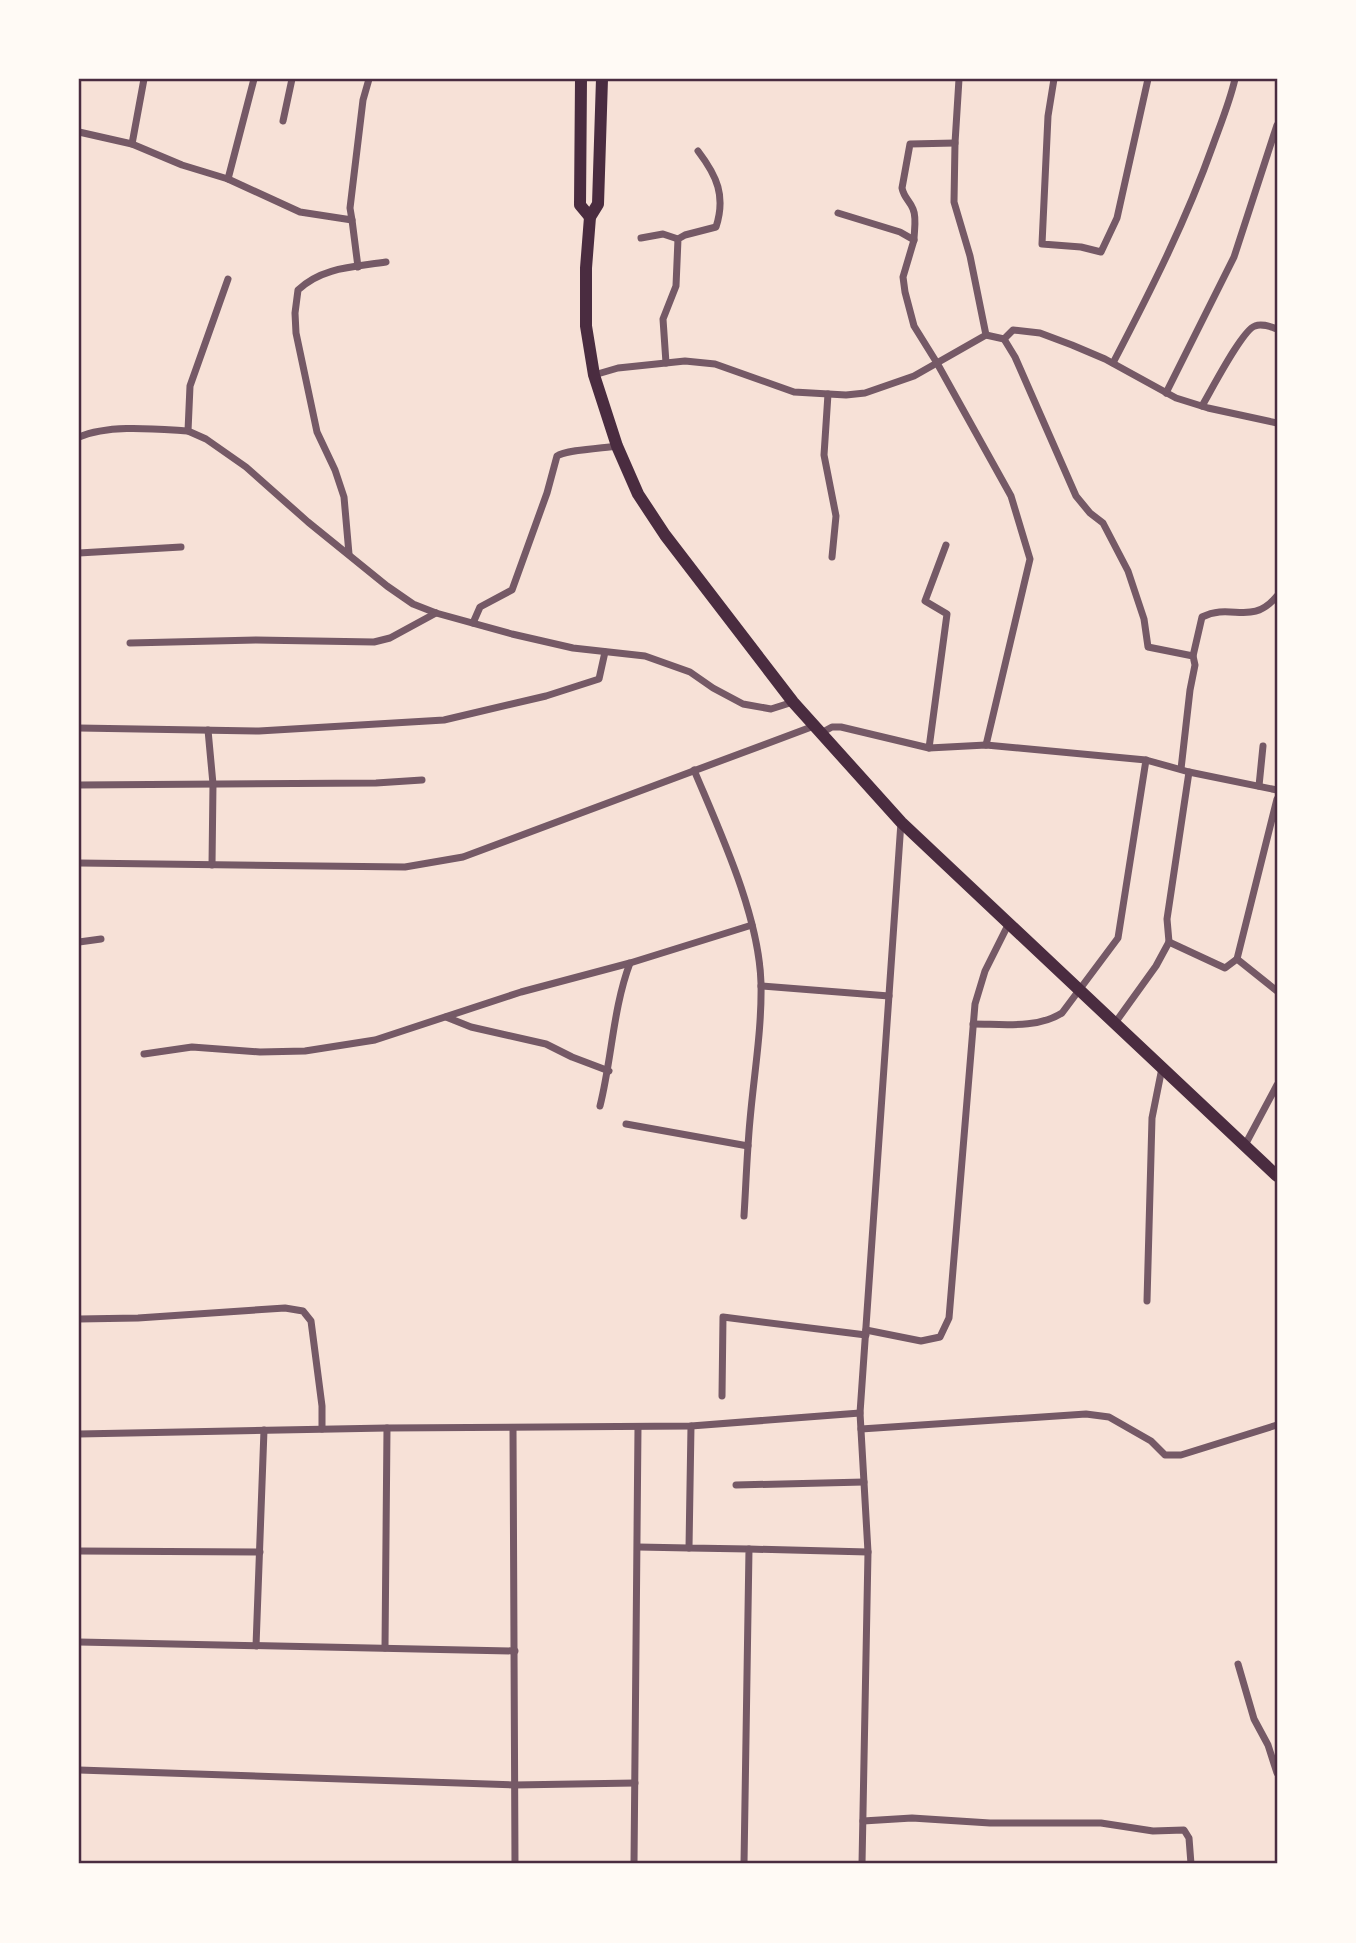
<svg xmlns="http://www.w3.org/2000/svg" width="1356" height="1943" font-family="Mulish,sans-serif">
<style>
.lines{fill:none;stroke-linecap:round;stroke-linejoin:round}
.minor{stroke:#755966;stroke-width:7}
.secondary{stroke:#4a2c40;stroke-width:12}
.neatline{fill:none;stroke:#4a2c40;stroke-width:2.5}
</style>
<rect width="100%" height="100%" fill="#f7e1d7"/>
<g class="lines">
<g class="minor">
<polyline points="1054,79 1048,116 1042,244 1081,247 1101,252 1117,218 1148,79"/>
<polyline points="283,121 292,79"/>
<polyline points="79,132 132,144 144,79"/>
<polyline points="132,144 182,165 228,179 300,212 352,220 350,208 363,100 369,79"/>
<polyline points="228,179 254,79"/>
<polyline points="838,213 900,232 914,240 903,277 905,292 914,326 937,363 1011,496 1030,559 986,745"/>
<polyline points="352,220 358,267"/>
<polyline points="641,238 663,234 678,239"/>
<path d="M 914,240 C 914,231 917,218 913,209 C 910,201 904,198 902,188 L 910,144 L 955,143"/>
<polyline points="228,279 190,386 188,431 206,439 246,467 308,522 387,586 413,604 436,613 512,634 573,648 645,656 690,672 713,688 743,704 771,709 793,702"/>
<polyline points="986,335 1004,339 1015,357 1076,496 1090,513 1103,523 1128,571 1144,619 1148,647 1193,656 1195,665 1190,690 1181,769"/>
<polyline points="1004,339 1013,330 1040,333 1072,345 1105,359 1176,398 1208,408 1277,423"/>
<path d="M 666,363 L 663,319 L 676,286 L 678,239 L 685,235 L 716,227 C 726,196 717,176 698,151"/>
<path d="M 1113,363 C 1150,292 1186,221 1213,145 C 1221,123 1230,101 1235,79"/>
<polyline points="594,375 618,368 685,361 715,364 794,392 846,395 865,393 914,376 986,335 970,256 954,202 955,143 959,79"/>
<polyline points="1166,393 1234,257 1277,125"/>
<polyline points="828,394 824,455 836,516 832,557"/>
<path d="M 1202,406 C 1211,391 1242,330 1255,326 C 1262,323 1271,327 1277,329"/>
<path d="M 79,437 C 109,424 156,429 188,431"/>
<path d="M 946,545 L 925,601 L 947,614 L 929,748 L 986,745 L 1146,760 L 1118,938 L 1062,1013 C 1037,1029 1002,1024 973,1024"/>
<polyline points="79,553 181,547"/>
<path d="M 349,554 L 344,497 L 335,470 L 317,432 L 296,333 L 295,313 L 298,290 C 322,267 354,267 386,262"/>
<path d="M 473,623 L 480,607 L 512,590 L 547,493 L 557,456 C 565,450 604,448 617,446"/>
<polyline points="130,643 256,640 374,642 390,638 436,613"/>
<path d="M 1193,656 L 1202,617 C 1232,602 1251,627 1277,596"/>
<polyline points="79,728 259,731 444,720 546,696 599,679 605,652"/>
<polyline points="208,730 213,784 212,865"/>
<polyline points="821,733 832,727 841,727 929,748"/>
<polyline points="1146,760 1189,772 1277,790"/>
<path d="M 694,770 C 720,832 759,915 761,983 C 762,1029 754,1074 750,1120 C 747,1152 746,1184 744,1216"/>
<polyline points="79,785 376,783 422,780"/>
<polyline points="1259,786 1263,746"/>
<polyline points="79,863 405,867 463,857 814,726"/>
<polyline points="79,942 101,939"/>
<polyline points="1169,942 1167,919 1189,772"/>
<polyline points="1237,959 1277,991"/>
<polyline points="761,986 889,996"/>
<polyline points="446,1017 471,1027 546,1044 572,1057 609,1071"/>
<polyline points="1115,1023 1156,966 1169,942 1225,968 1237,959 1277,799"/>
<polyline points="144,1054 192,1047 260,1052 305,1051 375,1040 521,992 630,963 752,925"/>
<path d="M 600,1106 C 612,1058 613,1008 630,963"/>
<polyline points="626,1124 748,1146"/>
<polyline points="1245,1145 1277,1085"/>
<polyline points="1147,1301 1152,1118 1162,1068"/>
<polyline points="79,1319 138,1318 285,1308 303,1311 311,1321 322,1406 322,1429"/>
<polyline points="866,1330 921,1341 940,1337 949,1318 975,1004 985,971 1009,923"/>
<polyline points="722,1396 723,1317 866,1335"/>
<polyline points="691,1426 689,1548 749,1549 744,1864"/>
<polyline points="513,1428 515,1864"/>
<polyline points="861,1429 1086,1414 1109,1417 1151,1441 1165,1455 1181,1455 1277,1425"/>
<polyline points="79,1434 387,1428 691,1426 860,1413"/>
<polyline points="736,1485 864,1482"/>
<polyline points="638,1547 689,1548"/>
<polyline points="749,1549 868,1552"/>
<polyline points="79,1551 260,1552"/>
<polyline points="79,1642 515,1651"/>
<polyline points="256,1646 264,1430"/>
<polyline points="385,1648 387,1428"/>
<polyline points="1238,1664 1254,1719 1268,1745 1277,1773"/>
<polyline points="79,1770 514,1785 635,1783"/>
<polyline points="863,1821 912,1818 990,1823 1101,1823 1153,1831 1184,1830 1189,1838 1191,1864"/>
<polyline points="634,1864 638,1427"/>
<polyline points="862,1864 868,1552 860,1413 901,822"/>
</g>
<g class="secondary">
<polyline points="581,79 580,205 590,217"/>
<polyline points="602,79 598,204 590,217 586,268 586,326 594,375 617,446 638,494 665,535 793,702 901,822 1277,1176"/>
</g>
</g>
<rect width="1356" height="1943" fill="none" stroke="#fffaf5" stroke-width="161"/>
<rect x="80" y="80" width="1196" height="1782" class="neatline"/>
</svg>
